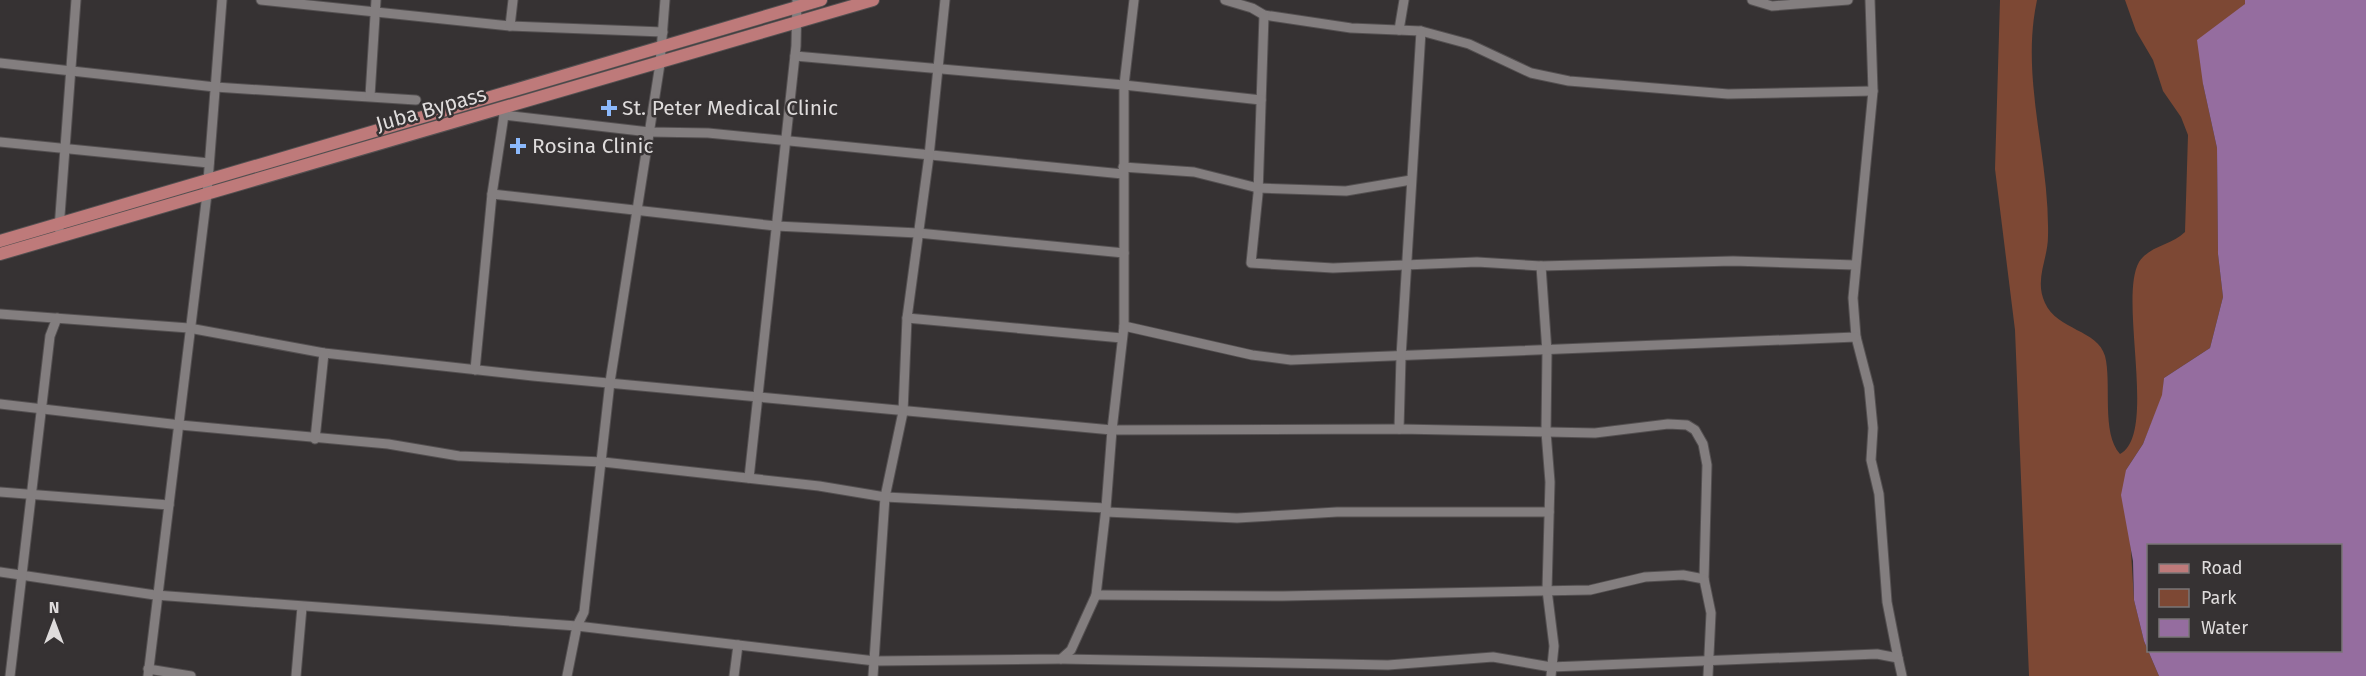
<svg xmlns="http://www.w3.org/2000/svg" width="2366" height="676" font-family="'Fira Sans',sans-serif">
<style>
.green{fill:#7d4834}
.water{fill:#956d9f;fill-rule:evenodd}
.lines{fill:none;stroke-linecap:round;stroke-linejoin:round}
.minor-casing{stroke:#545051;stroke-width:11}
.major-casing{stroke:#545051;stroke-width:14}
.minor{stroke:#837e7f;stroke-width:9}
.major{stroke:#be7a7a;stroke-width:12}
.poi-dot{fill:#8cb9fc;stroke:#363233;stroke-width:2}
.labels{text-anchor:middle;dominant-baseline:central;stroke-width:5;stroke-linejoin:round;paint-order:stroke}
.poi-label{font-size:21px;fill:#dfdcdc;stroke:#363233;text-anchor:start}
.street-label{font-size:21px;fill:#dfdcdc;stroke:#363233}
</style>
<rect width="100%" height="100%" fill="#363233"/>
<path class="green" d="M 2000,0 L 2037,0 C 2020,79 2050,157 2048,236 C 2048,260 2034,279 2045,303 C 2057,330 2098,330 2105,356 C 2112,383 2101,433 2120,454 C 2158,434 2118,299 2139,262 C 2149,246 2172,245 2185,232 L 2188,135 L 2181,117 L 2163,91 L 2153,60 L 2136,31 L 2125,0 L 2245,0 L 2245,4 L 2203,84 L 2217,148 L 2218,254 L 2223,297 L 2210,348 L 2164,378 L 2163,395 L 2143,444 L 2126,470 L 2134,600 L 2144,641 L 2159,676 L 2029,676 L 2015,330 L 1995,169 Z"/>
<path class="water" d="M 2245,0 L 2366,0 L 2366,676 L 2159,676 L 2144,641 L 2134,600 L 2133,561 L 2121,495 L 2126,470 L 2143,444 L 2162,395 L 2164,378 L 2210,348 L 2223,297 L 2218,254 L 2217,148 L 2203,84 L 2197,40 L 2245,4 ZM 2148,546 L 2340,546 L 2340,650 L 2148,650 Z"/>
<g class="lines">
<g class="minor-casing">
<g id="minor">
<polyline points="261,0 510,26 663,32"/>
<polyline points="1225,0 1252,8 1264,15 1351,28 1421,31 1469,44 1531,73 1569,81 1728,94 1873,91"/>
<polyline points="1752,0 1772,6 1848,0"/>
<polyline points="1870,0 1873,91 1853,298 1856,337 1869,387 1873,428 1871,460 1879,494 1887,602 1898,658"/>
<polyline points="1264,15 1258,194 1251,263 1333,268 1477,262 1541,266 1733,261 1855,265"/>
<polyline points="510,26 513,0"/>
<polyline points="1399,30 1404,0"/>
<polyline points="795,56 1124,85 1261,100"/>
<polyline points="0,63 215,87 416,100"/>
<polyline points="370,96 376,0"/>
<polyline points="504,115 649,132 708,133 1123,174"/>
<polyline points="0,142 209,163"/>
<polyline points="1123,167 1194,172 1258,188 1346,191 1411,180"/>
<polyline points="492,194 776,226 918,233 1124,253"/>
<polyline points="59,229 76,0"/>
<polyline points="1541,266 1547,352 1546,432 1550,482 1547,590 1554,646 1551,676"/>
<polyline points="0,314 189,328 324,353 533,376 1112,430 1399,429 1595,433 1668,424 1687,425 1695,430 1703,444 1707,465 1704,579"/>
<polyline points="907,318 1122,338"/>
<path d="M 1124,326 L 1252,355 L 1291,360 C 1479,353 1667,345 1856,337"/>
<polyline points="475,370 492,194 504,115 502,111"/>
<polyline points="0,404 180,425 388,444 459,456 603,462 819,486 885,497 1106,508"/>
<polyline points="1399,429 1401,357 1421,31"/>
<polyline points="315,439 324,353"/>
<polyline points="749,478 796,46 797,0"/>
<polyline points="0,492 169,505"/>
<polyline points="1106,512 1237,518 1337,512 1549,512"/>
<polyline points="0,572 155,595 577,626 875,661 1061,659 1071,650 1096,595 1106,508 1112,430 1124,326 1124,85 1134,0"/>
<polyline points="1096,595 1283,596 1590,590 1645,577 1683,575 1704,579 1711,613 1708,676"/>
<polyline points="1061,659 1388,665 1493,657 1551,667 1877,654 1898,658 1902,676"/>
<polyline points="148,669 191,676"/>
<polyline points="10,676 50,336 57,318"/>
<polyline points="148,676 207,194 222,0"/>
<polyline points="296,676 302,607"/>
<polyline points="567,676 577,626 584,612 610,382 660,64 665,0"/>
<polyline points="734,676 738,645"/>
<polyline points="873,676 885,497 903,412 907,318 929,156 945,0"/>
</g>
</g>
<g class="major-casing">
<g id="major">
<polyline points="0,241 821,0"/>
<polyline points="0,254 873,0"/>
</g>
</g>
<use href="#minor" class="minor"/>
<use href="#major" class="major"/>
</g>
<g class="poi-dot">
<path d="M606 99h6v6h6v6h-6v6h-6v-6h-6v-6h6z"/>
<path d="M515 137h6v6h6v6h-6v6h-6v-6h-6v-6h6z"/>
</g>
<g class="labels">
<g class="poi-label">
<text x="622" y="108">St. Peter Medical Clinic</text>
<text x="532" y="146">Rosina Clinic</text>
</g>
<g class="street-label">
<text transform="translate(431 109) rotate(-16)">Juba Bypass</text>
</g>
</g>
<rect x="2147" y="544" width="195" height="108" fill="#363233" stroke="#7a7677" stroke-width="1.5"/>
<rect x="2159" y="564" width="30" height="9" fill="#be7a7a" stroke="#7a7677" stroke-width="1.5"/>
<text x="2201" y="574" font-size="18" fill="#dfdcdc">Road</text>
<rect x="2159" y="589" width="30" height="18" fill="#7d4834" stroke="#7a7677" stroke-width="1.5"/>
<text x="2201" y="604" font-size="18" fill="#dfdcdc">Park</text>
<rect x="2159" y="619" width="30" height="18" fill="#956d9f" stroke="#7a7677" stroke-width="1.5"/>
<text x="2201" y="634" font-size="18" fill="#dfdcdc">Water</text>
<g transform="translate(54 622)" stroke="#363233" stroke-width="4.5" paint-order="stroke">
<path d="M0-4.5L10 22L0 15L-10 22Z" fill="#dfdcdc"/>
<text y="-9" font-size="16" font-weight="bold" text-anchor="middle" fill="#dfdcdc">N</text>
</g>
</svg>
